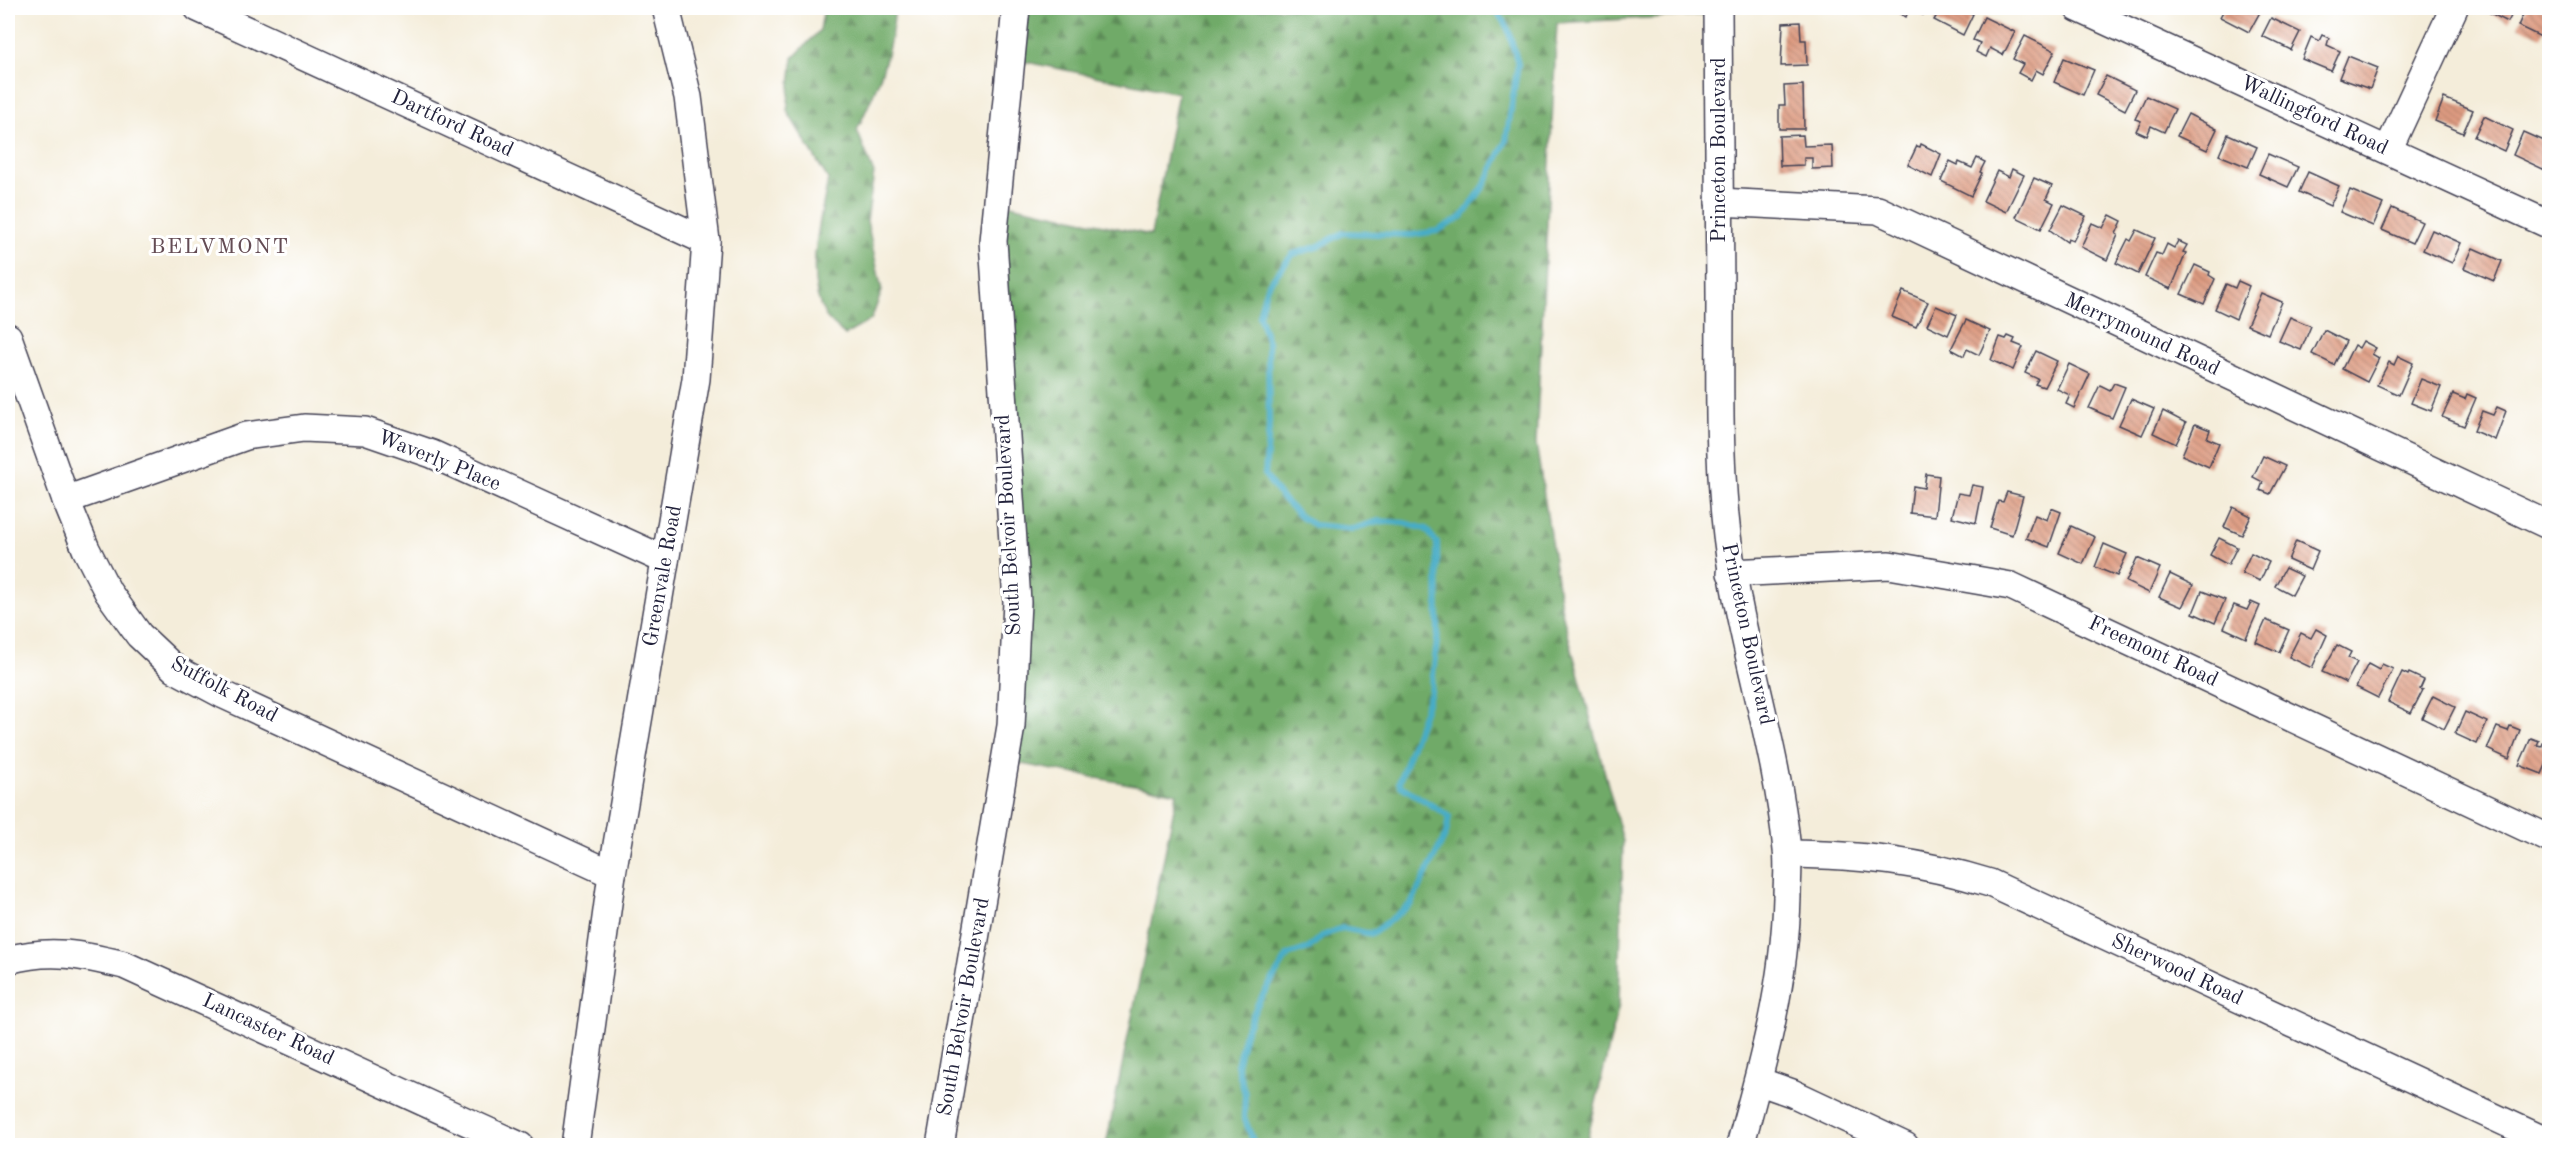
<svg xmlns="http://www.w3.org/2000/svg" width="2557" height="1153" font-family="'Old Standard TT',serif">
<style>
.forest{fill:url(#forest-firs);stroke:#496652;stroke-width:1.5}
.lines{fill:none;stroke-linecap:round;stroke-linejoin:round}
.stream{stroke:#46acc6;stroke-width:6}
.building{fill:url(#building-back-hatch)}
.minor-casing{stroke:#424053;stroke-width:30}
.minor{stroke:#fff;stroke-width:27}
.labels{text-anchor:middle;dominant-baseline:central;stroke-width:6;stroke-linejoin:round;paint-order:stroke}
.street-label{font-size:21px;fill:#22223b;stroke:#fff}
.neighbourhood-label{font-size:22px;letter-spacing:1.5px;fill:#644c54;stroke:#fff}
</style>
<defs>
<pattern id="forest-firs" width="22" height="20" patternUnits="userSpaceOnUse" patternTransform="scale(1.5)"><rect width="22" height="20" fill="#70aa68"/><path d="M5 1l3.5 6h-7zM16 11l3.5 6h-7z" fill="#5c8a57"/></pattern>
<pattern id="building-back-hatch" width="6" height="6" patternUnits="userSpaceOnUse" patternTransform="scale(1.5)"><rect width="6" height="6" fill="#de9b81"/><path d="M-1 5l2 2M0 0l6 6M5-1l2 2" fill="none" stroke="#b47e6b"/></pattern>
</defs>
<rect width="100%" height="100%" fill="#fff"/>
<filter id="ink" filterUnits="userSpaceOnUse"><feTurbulence type="fractalNoise" baseFrequency=".0167" numOctaves="2"/><feDisplacementMap in="SourceGraphic" scale="12" xChannelSelector="R" yChannelSelector="G"/><feConvolveMatrix kernelMatrix="1 2 1 2 8 2 1 2 1" color-interpolation-filters="sRGB"/></filter>
<filter id="wash" filterUnits="userSpaceOnUse"><feTurbulence type="fractalNoise" baseFrequency=".008" numOctaves="4" result="noise"/><feDisplacementMap in="SourceGraphic" scale="24" xChannelSelector="R" yChannelSelector="G"/><feGaussianBlur stdDeviation="1.35" result="paint"/><feColorMatrix in="noise" values="0 0 0 0 0 0 0 0 0 0 0 0 0 0 0 0 0 1.4 0 .05"/><feComposite in="paint" operator="in"/></filter>
<g filter="url(#wash)">
<rect width="100%" height="100%" fill="#f4edda"/>
<g class="forest">
<path d="M 824,8 L 895,8 C 891,56 878,86 857,130 L 874,173 L 867,221 L 882,291 L 871,320 L 845,335 C 839,329 829,322 825,315 C 803,277 821,220 828,179 L 787,111 L 793,58 L 820,30 Z"/>
<polygon points="1016,8 1718,8 1718,14 1557,23 1536,443 1562,612 1623,841 1619,1004 1586,1145 1106,1145 1177,793 1005,761 1011,726 997,202 1151,235 1178,93 1011,59"/>
</g>
<g class="lines">
<polyline class="stream" points="1255,1146 1244,1117 1245,1094 1237,1065 1245,1033 1259,1001 1288,955 1309,948 1322,936 1342,928 1372,934 1411,904 1446,834 1449,816 1401,786 1399,782 1431,692 1438,632 1437,543 1426,529 1404,523 1378,521 1353,529 1314,525 1301,517 1280,496 1265,475 1269,427 1268,342 1259,315 1267,286 1293,254 1317,247 1343,233 1412,235 1437,231 1462,217 1484,186 1506,141 1518,64 1508,29 1495,8"/>
</g>
<g id="blocks">
<g class="building">
<polygon points="1900,8 1926,8 1923,15 1909,9 1906,17 1898,13"/>
<polygon points="1941,8 1961,8 1973,14 1963,35 1934,20"/>
<polygon points="2225,8 2251,8 2260,12 2249,32 2220,17"/>
<polygon points="2488,8 2515,8 2508,22 2486,11"/>
<polygon points="2526,8 2550,8 2550,18 2541,37 2518,26"/>
<polygon points="1984,17 2015,32 2003,55 1990,48 1986,57 1976,52 1980,43 1973,40"/>
<polygon points="2271,18 2300,32 2291,50 2262,36"/>
<polygon points="1800,22 1801,40 1806,40 1807,65 1781,66 1783,23"/>
<polygon points="2322,35 2329,38 2327,45 2340,51 2331,71 2302,59 2311,37 2319,41"/>
<polygon points="2025,36 2055,51 2043,74 2036,70 2031,80 2018,73 2023,64 2013,59"/>
<polygon points="2348,56 2378,68 2370,89 2339,78"/>
<polygon points="2064,58 2094,70 2083,95 2054,82"/>
<polygon points="2106,76 2135,90 2125,110 2096,95"/>
<polygon points="1803,85 1804,129 1779,129 1779,105 1785,105 1784,86"/>
<polygon points="2146,96 2175,109 2164,132 2151,126 2147,136 2136,131 2141,121 2135,119"/>
<polygon points="2444,98 2473,110 2463,133 2435,121"/>
<polygon points="2188,114 2217,129 2207,150 2177,136"/>
<polygon points="2484,116 2513,130 2504,151 2474,137"/>
<polygon points="2523,132 2550,144 2550,160 2545,170 2513,155"/>
<polygon points="2228,134 2257,147 2248,167 2219,155"/>
<polygon points="1803,135 1804,146 1832,145 1833,168 1812,169 1812,158 1804,158 1804,165 1780,166 1779,136"/>
<polygon points="1921,144 1941,154 1932,177 1908,165 1917,146 1920,147"/>
<polygon points="2268,154 2298,167 2288,187 2259,174"/>
<polygon points="1977,158 1985,162 1980,172 1982,173 1971,196 1941,181 1950,161 1958,165 1959,162 1972,168"/>
<polygon points="2012,169 2024,175 2006,212 1983,201 1997,171 2009,177"/>
<polygon points="2308,172 2339,186 2330,206 2299,192"/>
<polygon points="2034,178 2052,186 2046,199 2054,203 2041,229 2016,217"/>
<polygon points="2350,190 2383,204 2373,226 2340,212"/>
<polygon points="2063,205 2086,216 2073,241 2068,239 2067,242 2050,230"/>
<polygon points="2392,208 2422,222 2412,243 2382,230"/>
<polygon points="2110,215 2122,221 2116,234 2118,235 2107,260 2081,247 2092,223 2103,228"/>
<polygon points="2137,230 2155,238 2138,274 2116,263 2128,239 2131,241"/>
<polygon points="2432,230 2461,243 2452,263 2423,250"/>
<polygon points="2178,241 2187,245 2183,252 2186,253 2171,289 2145,277 2156,253 2162,255 2167,244 2174,248"/>
<polygon points="2473,248 2502,261 2494,281 2464,268"/>
<polygon points="2195,265 2210,272 2209,275 2215,279 2204,304 2181,294"/>
<polygon points="2238,281 2249,286 2236,319 2215,309 2226,284 2235,288"/>
<polygon points="1903,291 1928,302 1916,327 1892,317"/>
<polygon points="2261,293 2282,302 2268,334 2247,325"/>
<polygon points="1936,306 1957,315 1948,335 1927,325"/>
<polygon points="2290,317 2311,326 2301,350 2279,341"/>
<polygon points="1966,320 1990,331 1979,355 1967,349 1964,356 1951,349"/>
<polygon points="2324,330 2346,341 2334,365 2312,354"/>
<polygon points="2008,336 2015,339 2013,343 2023,347 2013,370 1991,360 2000,337 2006,339"/>
<polygon points="2363,341 2376,348 2372,354 2379,358 2367,382 2342,369 2354,345 2359,348"/>
<polygon points="2036,351 2057,361 2044,387 2035,384 2038,379 2025,373"/>
<polygon points="2398,356 2413,363 2399,395 2377,385 2389,362 2394,365"/>
<polygon points="2069,364 2090,374 2074,408 2066,404 2070,395 2057,389"/>
<polygon points="2421,379 2441,387 2431,411 2411,403"/>
<polygon points="2114,383 2125,387 2112,418 2089,408 2100,385 2110,390"/>
<polygon points="2453,394 2465,399 2467,394 2476,398 2464,426 2442,417"/>
<polygon points="2131,399 2154,409 2142,435 2119,425"/>
<polygon points="2497,407 2506,411 2495,440 2474,431 2482,411 2493,415"/>
<polygon points="2163,411 2186,423 2176,444 2153,433"/>
<polygon points="2195,424 2210,430 2207,438 2219,443 2209,467 2182,455"/>
<polygon points="2263,456 2285,466 2270,494 2260,490 2263,482 2253,477"/>
<polygon points="1926,474 1939,476 1935,516 1910,513 1913,486 1924,488"/>
<polygon points="1972,485 1983,487 1976,523 1952,517 1958,493 1969,495"/>
<polygon points="2007,492 2023,496 2012,535 1990,528 1998,501 2003,502"/>
<polygon points="2233,507 2251,516 2242,535 2224,527"/>
<polygon points="2051,508 2061,512 2049,547 2026,538 2035,515 2047,520"/>
<polygon points="2071,526 2095,537 2083,564 2059,553"/>
<polygon points="2219,538 2237,547 2228,565 2210,555"/>
<polygon points="2296,541 2318,551 2310,570 2288,560"/>
<polygon points="2104,544 2127,554 2117,576 2095,567"/>
<polygon points="2251,553 2269,562 2260,581 2242,573"/>
<polygon points="2137,558 2160,568 2149,593 2126,582"/>
<polygon points="2285,568 2302,576 2292,595 2275,586"/>
<polygon points="2170,574 2193,585 2182,607 2159,597"/>
<polygon points="2202,591 2225,600 2215,623 2193,613"/>
<polygon points="2251,602 2260,606 2246,638 2224,628 2234,605 2247,610"/>
<polygon points="2266,620 2289,630 2279,652 2256,642"/>
<polygon points="2316,629 2327,635 2312,668 2289,657 2301,633 2311,638"/>
<polygon points="2337,645 2351,652 2348,658 2357,662 2346,683 2322,672"/>
<polygon points="2368,664 2379,670 2382,664 2393,669 2378,698 2356,687"/>
<polygon points="2402,672 2408,675 2409,673 2424,680 2420,689 2423,690 2411,713 2388,702"/>
<polygon points="2433,696 2455,707 2444,729 2422,718"/>
<polygon points="2465,712 2487,722 2477,744 2455,734"/>
<polygon points="2510,726 2520,730 2509,759 2487,749 2497,727 2508,731"/>
<polygon points="2531,738 2539,741 2537,745 2542,746 2543,743 2550,745 2550,756 2542,774 2519,765"/>
</g>
</g>
</g>
<g filter="url(#ink)">
<use href="#blocks" fill-opacity="0" stroke="#424053" stroke-width="1.5"/>
<g class="lines">
<g class="minor-casing">
<g id="minor">
<polyline points="198,8 706,241"/>
<path d="M 1718,8 C 1719,104 1719,200 1720,296 C 1720,369 1718,443 1725,516 C 1735,629 1776,737 1787,850 C 1789,866 1787,881 1787,897 C 1785,983 1763,1063 1740,1146"/>
<polyline points="2078,8 2550,225"/>
<polyline points="2388,150 2454,8"/>
<polyline points="1719,202 1878,210 2550,526"/>
<polyline points="8,337 66,500 86,549 108,592 139,635 175,669 224,695 612,874"/>
<polyline points="66,500 246,436 304,428 365,431 432,454 665,560"/>
<polyline points="1731,573 1889,565 2011,586 2550,839"/>
<path d="M 1788,854 C 1863,855 1918,861 1990,883 L 2550,1143"/>
<path d="M 8,960 C 50,948 82,955 124,965 L 520,1146"/>
<polyline points="1758,1081 1792,1093 1905,1146"/>
<polyline points="575,1146 612,874 696,379 706,241 688,97 666,8"/>
<polyline points="940,1146 1011,726 1017,602 993,241 1016,8"/>
</g>
</g>
<use href="#minor" class="minor"/>
</g>
</g>
<g class="labels">
<g class="street-label">
<text transform="translate(2314 116) rotate(25)">Wallingford Road</text>
<text transform="translate(452 124) rotate(25)">Dartford Road</text>
<text transform="translate(1719 150) rotate(-90)">Princeton Boulevard</text>
<text transform="translate(2142 335) rotate(25)">Merrymound Road</text>
<text transform="translate(439 461) rotate(22)">Waverly Place</text>
<text transform="translate(1009 525) rotate(-93)">South Belvoir Boulevard</text>
<text transform="translate(663 576) rotate(-80)">Greenvale Road</text>
<text transform="translate(1747 634) rotate(78)">Princeton Boulevard</text>
<text transform="translate(2153 652) rotate(25)">Freemont Road</text>
<text transform="translate(224 690) rotate(28)">Suffolk Road</text>
<text transform="translate(2177 970) rotate(25)">Sherwood Road</text>
<text transform="translate(964 1007) rotate(-80)">South Belvoir Boulevard</text>
<text transform="translate(268 1030) rotate(25)">Lancaster Road</text>
</g>
<g class="neighbourhood-label">
<text x="220" y="247">BELVMONT</text>
</g>
</g>
<rect width="2557" height="1153" fill="none" stroke="#fff" stroke-width="30"/>
</svg>
